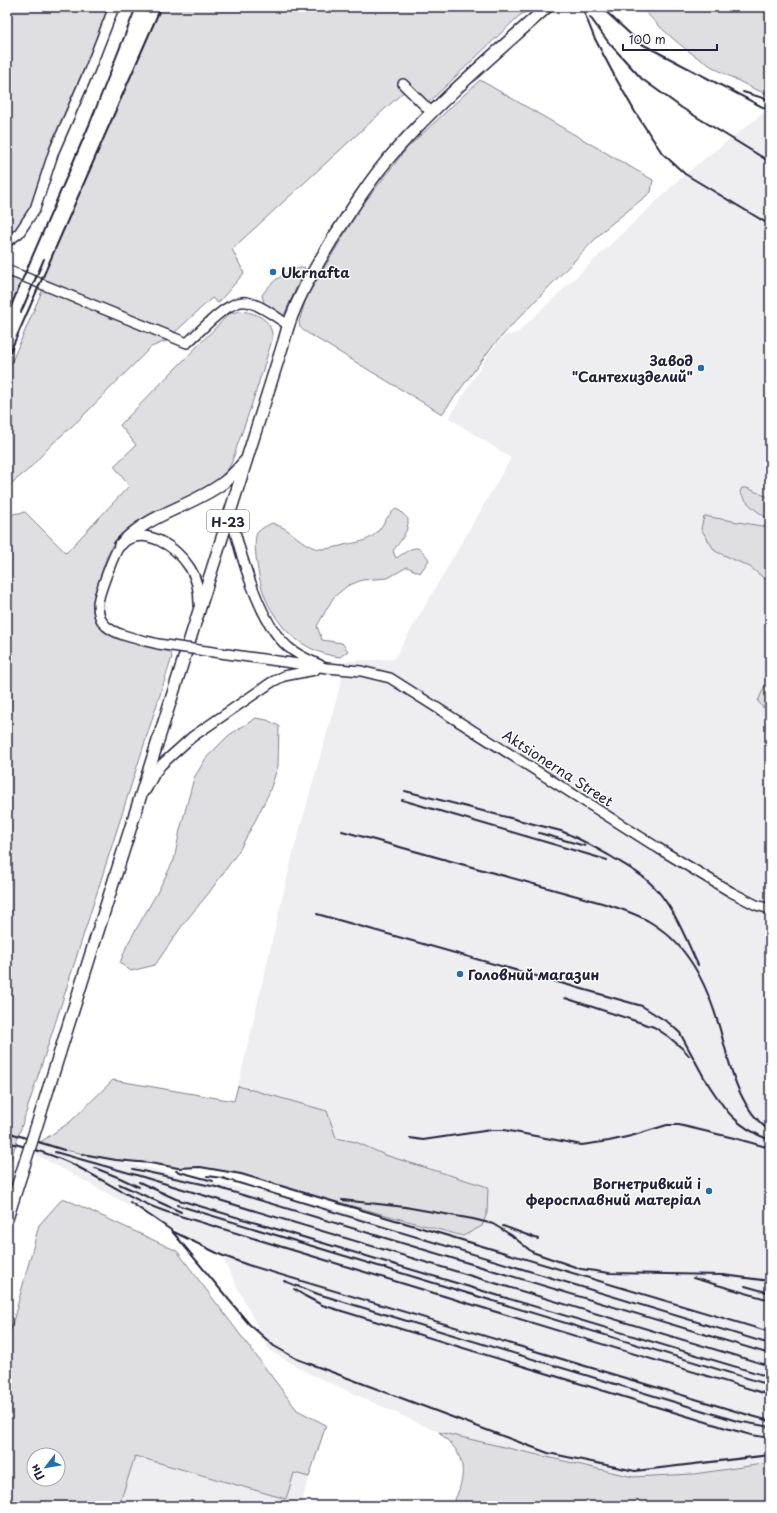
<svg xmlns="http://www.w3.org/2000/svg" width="777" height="1513" font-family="'Playpen Sans',sans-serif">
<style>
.built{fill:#eeeef1}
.green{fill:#dfdfe2;stroke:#80808e;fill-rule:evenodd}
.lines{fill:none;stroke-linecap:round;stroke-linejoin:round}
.minor-casing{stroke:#22223b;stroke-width:12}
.major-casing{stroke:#22223b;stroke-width:14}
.minor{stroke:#fff;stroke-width:9}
.major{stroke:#fff;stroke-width:11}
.rail{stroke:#22223b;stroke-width:2}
.minor-bridge-casing{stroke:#22223b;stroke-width:12;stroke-linecap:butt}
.major-bridge-casing{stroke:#22223b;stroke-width:14;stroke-linecap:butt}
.minor-bridge{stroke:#fff;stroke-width:9}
.major-bridge{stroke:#fff;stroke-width:11}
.poi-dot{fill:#1f6fb2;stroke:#fff;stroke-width:1.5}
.labels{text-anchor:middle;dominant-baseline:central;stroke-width:3;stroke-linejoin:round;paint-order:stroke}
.shield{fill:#fff;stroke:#646476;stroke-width:1}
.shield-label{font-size:13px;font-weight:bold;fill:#22223b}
.poi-label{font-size:14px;font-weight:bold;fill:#22223b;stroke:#fff;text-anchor:start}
.street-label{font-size:14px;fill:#22223b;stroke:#fff}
</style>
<rect width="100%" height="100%" fill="#fff"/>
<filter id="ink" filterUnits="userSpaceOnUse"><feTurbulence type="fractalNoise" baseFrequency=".025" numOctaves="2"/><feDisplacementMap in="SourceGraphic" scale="8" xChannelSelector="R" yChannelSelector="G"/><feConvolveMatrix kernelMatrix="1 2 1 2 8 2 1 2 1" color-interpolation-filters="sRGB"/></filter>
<g filter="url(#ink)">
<g class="built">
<polygon points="770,108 770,1463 694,1474 633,1477 438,1432 306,1372 269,1350 221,1255 35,1154 39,1143 64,1150 463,1236 482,1226 385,1155 356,1142 336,1138 327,1111 238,1086 292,857 347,661 394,659 511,458 449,418 489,353 504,336 517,333 685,174"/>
<polygon points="135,1456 287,1494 294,1472 309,1477 301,1506 119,1506"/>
</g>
<g class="green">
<polygon points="7,7 111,7 32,214 7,240"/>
<polygon points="161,7 534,7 519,16 428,103 410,86 232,249 244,273 218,303 212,298 171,336 40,283"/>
<path d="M 641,7 L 770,7 L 770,94 C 757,92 745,84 733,78 C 695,59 670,39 641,7 Z"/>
<polygon points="480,80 653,180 651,192 605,229 512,325 491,348 442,414 304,331 300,327 299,322 306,298 361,207 407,148"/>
<path d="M 304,267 L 305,268 L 285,313 L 282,316 L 265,307 L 262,295 C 273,279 286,271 304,267 Z"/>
<polygon points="7,270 24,276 7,314"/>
<polygon points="42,291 56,291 169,340 151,347 81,418 52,444 28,470 7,487 7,373"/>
<path d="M 239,311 C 256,312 274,320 272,340 C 262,373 252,405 240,438 C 236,447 234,460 228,469 C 201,506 139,505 113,544 C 106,554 101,577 96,589 C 78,641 136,643 170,651 L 172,657 L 64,996 L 7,1171 L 7,517 L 13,514 L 25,512 L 66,553 L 129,486 L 114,466 L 136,445 L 120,425 L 229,314 Z"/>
<path d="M 742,488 L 747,488 L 770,498 L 770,520 C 758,512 747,505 740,492 Z"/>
<path d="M 396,509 L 400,511 L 408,519 C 409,532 400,541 393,551 L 396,558 C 412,549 417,540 429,560 L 420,573 L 407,567 L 388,578 L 362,580 L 347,586 L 333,598 L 317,626 L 322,640 L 342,643 L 348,651 L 340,657 C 320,655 298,644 284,628 C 276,618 266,603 263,591 C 259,581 252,542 257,533 C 261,528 267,526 272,523 C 276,525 280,526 284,528 C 296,535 306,548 321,549 C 330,549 340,546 348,544 C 357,543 367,541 374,535 C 383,528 386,515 396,509 Z"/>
<polygon points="704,516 767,527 770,529 770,583 750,567 715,551 701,529"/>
<polygon points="770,674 770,694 763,708 758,701"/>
<polygon points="256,718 267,720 279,726 278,766 269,793 255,821 239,851 208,894 184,923 155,965 131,971 120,963 127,945 157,893 174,860 180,830 194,778 206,758 229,735"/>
<polygon points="113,1080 234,1101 238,1086 327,1111 336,1138 356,1142 385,1155 488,1187 487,1213 482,1226 463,1236 319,1197 241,1174 200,1167 178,1168 150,1163 116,1160 64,1150 39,1143 70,1122"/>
<path d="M 63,1198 L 177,1251 L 297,1410 L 326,1425 L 309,1477 L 294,1473 L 286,1499 L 135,1456 L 119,1506 L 7,1506 L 7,1344 L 39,1225 ZM 34,1455 L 58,1455 L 58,1479 L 34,1479 Z"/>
<path d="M 439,1432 L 633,1477 L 694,1474 L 770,1463 L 770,1506 L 452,1506 C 461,1487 468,1470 456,1450 C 452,1443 444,1438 439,1432 Z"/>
</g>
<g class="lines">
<g class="minor-casing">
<g id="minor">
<polyline points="403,84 432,113"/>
<polyline points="7,242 19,233 35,209 54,151 89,71 114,7"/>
<path d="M 7,270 L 187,343 C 200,332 229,298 247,302 C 261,305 276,317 288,325"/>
<path d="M 230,512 C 239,549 258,622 288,647 C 297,655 309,660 320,665"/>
<path d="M 158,644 C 143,640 117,636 106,626 C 100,621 98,612 98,604 C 98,596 115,550 121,544 C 144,524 177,547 190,568 C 197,579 199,591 199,603"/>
<polyline points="206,651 327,668 361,671 390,678 658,848 731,892 756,905 770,909"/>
<polyline points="146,790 155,773 161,765 192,737 272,682 284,676 315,670"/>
</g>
</g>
<g class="major-casing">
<g id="major">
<path d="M 120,545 C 147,514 191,507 223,483 C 231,477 238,469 244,462"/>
<path d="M 41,1112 L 284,341 C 293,304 312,273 332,240 C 351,210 371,178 395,151 C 441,99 495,54 547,7"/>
<polyline points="7,1219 21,1175"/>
</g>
</g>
<use href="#minor" class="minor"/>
<use href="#major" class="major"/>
<g class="rail">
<polyline points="582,7 594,37 614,75 635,112 662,153 685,174 770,225"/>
<polyline points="601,7 640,43 770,111"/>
<polyline points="590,17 609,43 642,79 682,108 770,162"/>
<polyline points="743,92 770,100"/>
<polyline points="21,312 44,259"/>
<polyline points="7,315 90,123 136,7"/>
<polyline points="7,359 161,7"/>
<path d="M 405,791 L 561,831 C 579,838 594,847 610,856 C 623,864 637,871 648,881 C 672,902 685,937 698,965"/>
<polyline points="402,800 607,860"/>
<path d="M 342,831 L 602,903 C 619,908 635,913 650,922 C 694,948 712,997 724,1044 C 732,1075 742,1111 770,1131"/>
<polyline points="539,833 585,846"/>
<polyline points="317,914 642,1006 669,1023 680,1033 707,1083"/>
<polyline points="565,998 654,1027 669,1037 684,1050 689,1056"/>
<path d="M 705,1079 C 724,1109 735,1127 770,1140"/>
<polyline points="7,1132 64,1150"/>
<polyline points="410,1138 423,1140 491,1130 504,1130 582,1145 609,1141 631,1136 667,1125 679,1125 734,1138 770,1148"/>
<path d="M 7,1142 C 31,1148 54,1155 76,1166 C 107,1182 134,1201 167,1212 L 770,1395"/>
<polyline points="55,1152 133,1174 770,1366"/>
<polyline points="82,1154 116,1160 150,1163 178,1168 200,1167 241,1174 770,1332"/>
<polyline points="95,1168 120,1178 139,1187"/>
<polyline points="133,1169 216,1187 770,1354"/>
<polyline points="176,1171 213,1181"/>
<polyline points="207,1176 222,1178 770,1344"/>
<polyline points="139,1182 176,1199 770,1377"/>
<polyline points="119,1184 181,1212"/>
<polyline points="342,1200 405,1207 473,1219 493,1224 511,1235 532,1252 581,1269 609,1273 723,1275 770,1281"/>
<polyline points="130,1202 171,1230 249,1324 274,1346 297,1359 548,1453 635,1471 770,1455"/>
<polyline points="177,1205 770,1385"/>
<polyline points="503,1226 538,1239"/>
<polyline points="174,1232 221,1255 248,1265 752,1416 770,1421"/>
<polyline points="693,1278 770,1300"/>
<polyline points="284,1281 318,1294 737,1421 770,1427"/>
<polyline points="745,1286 770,1293"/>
<polyline points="294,1289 305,1296 322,1305 726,1428 751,1435 770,1438"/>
</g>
<g class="minor-bridge-casing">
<polyline id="minor-bridge" points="158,644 206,651"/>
</g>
<g class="major-bridge-casing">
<polyline id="major-bridge" points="21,1175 41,1112"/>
</g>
<use href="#minor-bridge" class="minor-bridge"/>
<use href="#major-bridge" class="major-bridge"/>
</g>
</g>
<g class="poi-dot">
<circle cx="273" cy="272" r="4"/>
<circle cx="701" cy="368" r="4"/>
<circle cx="460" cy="974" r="4"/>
<circle cx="709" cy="1191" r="4"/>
</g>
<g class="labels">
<rect class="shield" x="207" y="510" width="42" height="22" rx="3"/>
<g class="shield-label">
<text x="228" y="521">Н-23</text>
</g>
<g class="poi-label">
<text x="281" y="272">Ukrnafta</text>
<text x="693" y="360" text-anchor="end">Завод<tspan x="693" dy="16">"Сантехизделий"</tspan></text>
<text x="468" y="974">Головний магазин</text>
<text x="701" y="1183" text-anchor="end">Вогнетривкий і<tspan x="701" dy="16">феросплавний матеріал</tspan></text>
</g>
<g class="street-label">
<text transform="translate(558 768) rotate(33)">Aktsionerna Street</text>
</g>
</g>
<rect width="777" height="1513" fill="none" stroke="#fff" stroke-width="24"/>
<rect x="12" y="12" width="753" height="1489" fill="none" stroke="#22223b" stroke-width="1.5" filter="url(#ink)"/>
<g transform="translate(46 1467) rotate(239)"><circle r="19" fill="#ffffff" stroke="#a7a7b1"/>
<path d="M0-3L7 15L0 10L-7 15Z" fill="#1f6fb2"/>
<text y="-6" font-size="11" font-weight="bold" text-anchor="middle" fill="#22223b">Пн</text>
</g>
<path d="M623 44v6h94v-6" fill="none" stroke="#22223b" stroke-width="2"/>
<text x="629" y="44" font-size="12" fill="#22223b" stroke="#ffffff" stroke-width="3" paint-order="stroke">100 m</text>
</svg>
